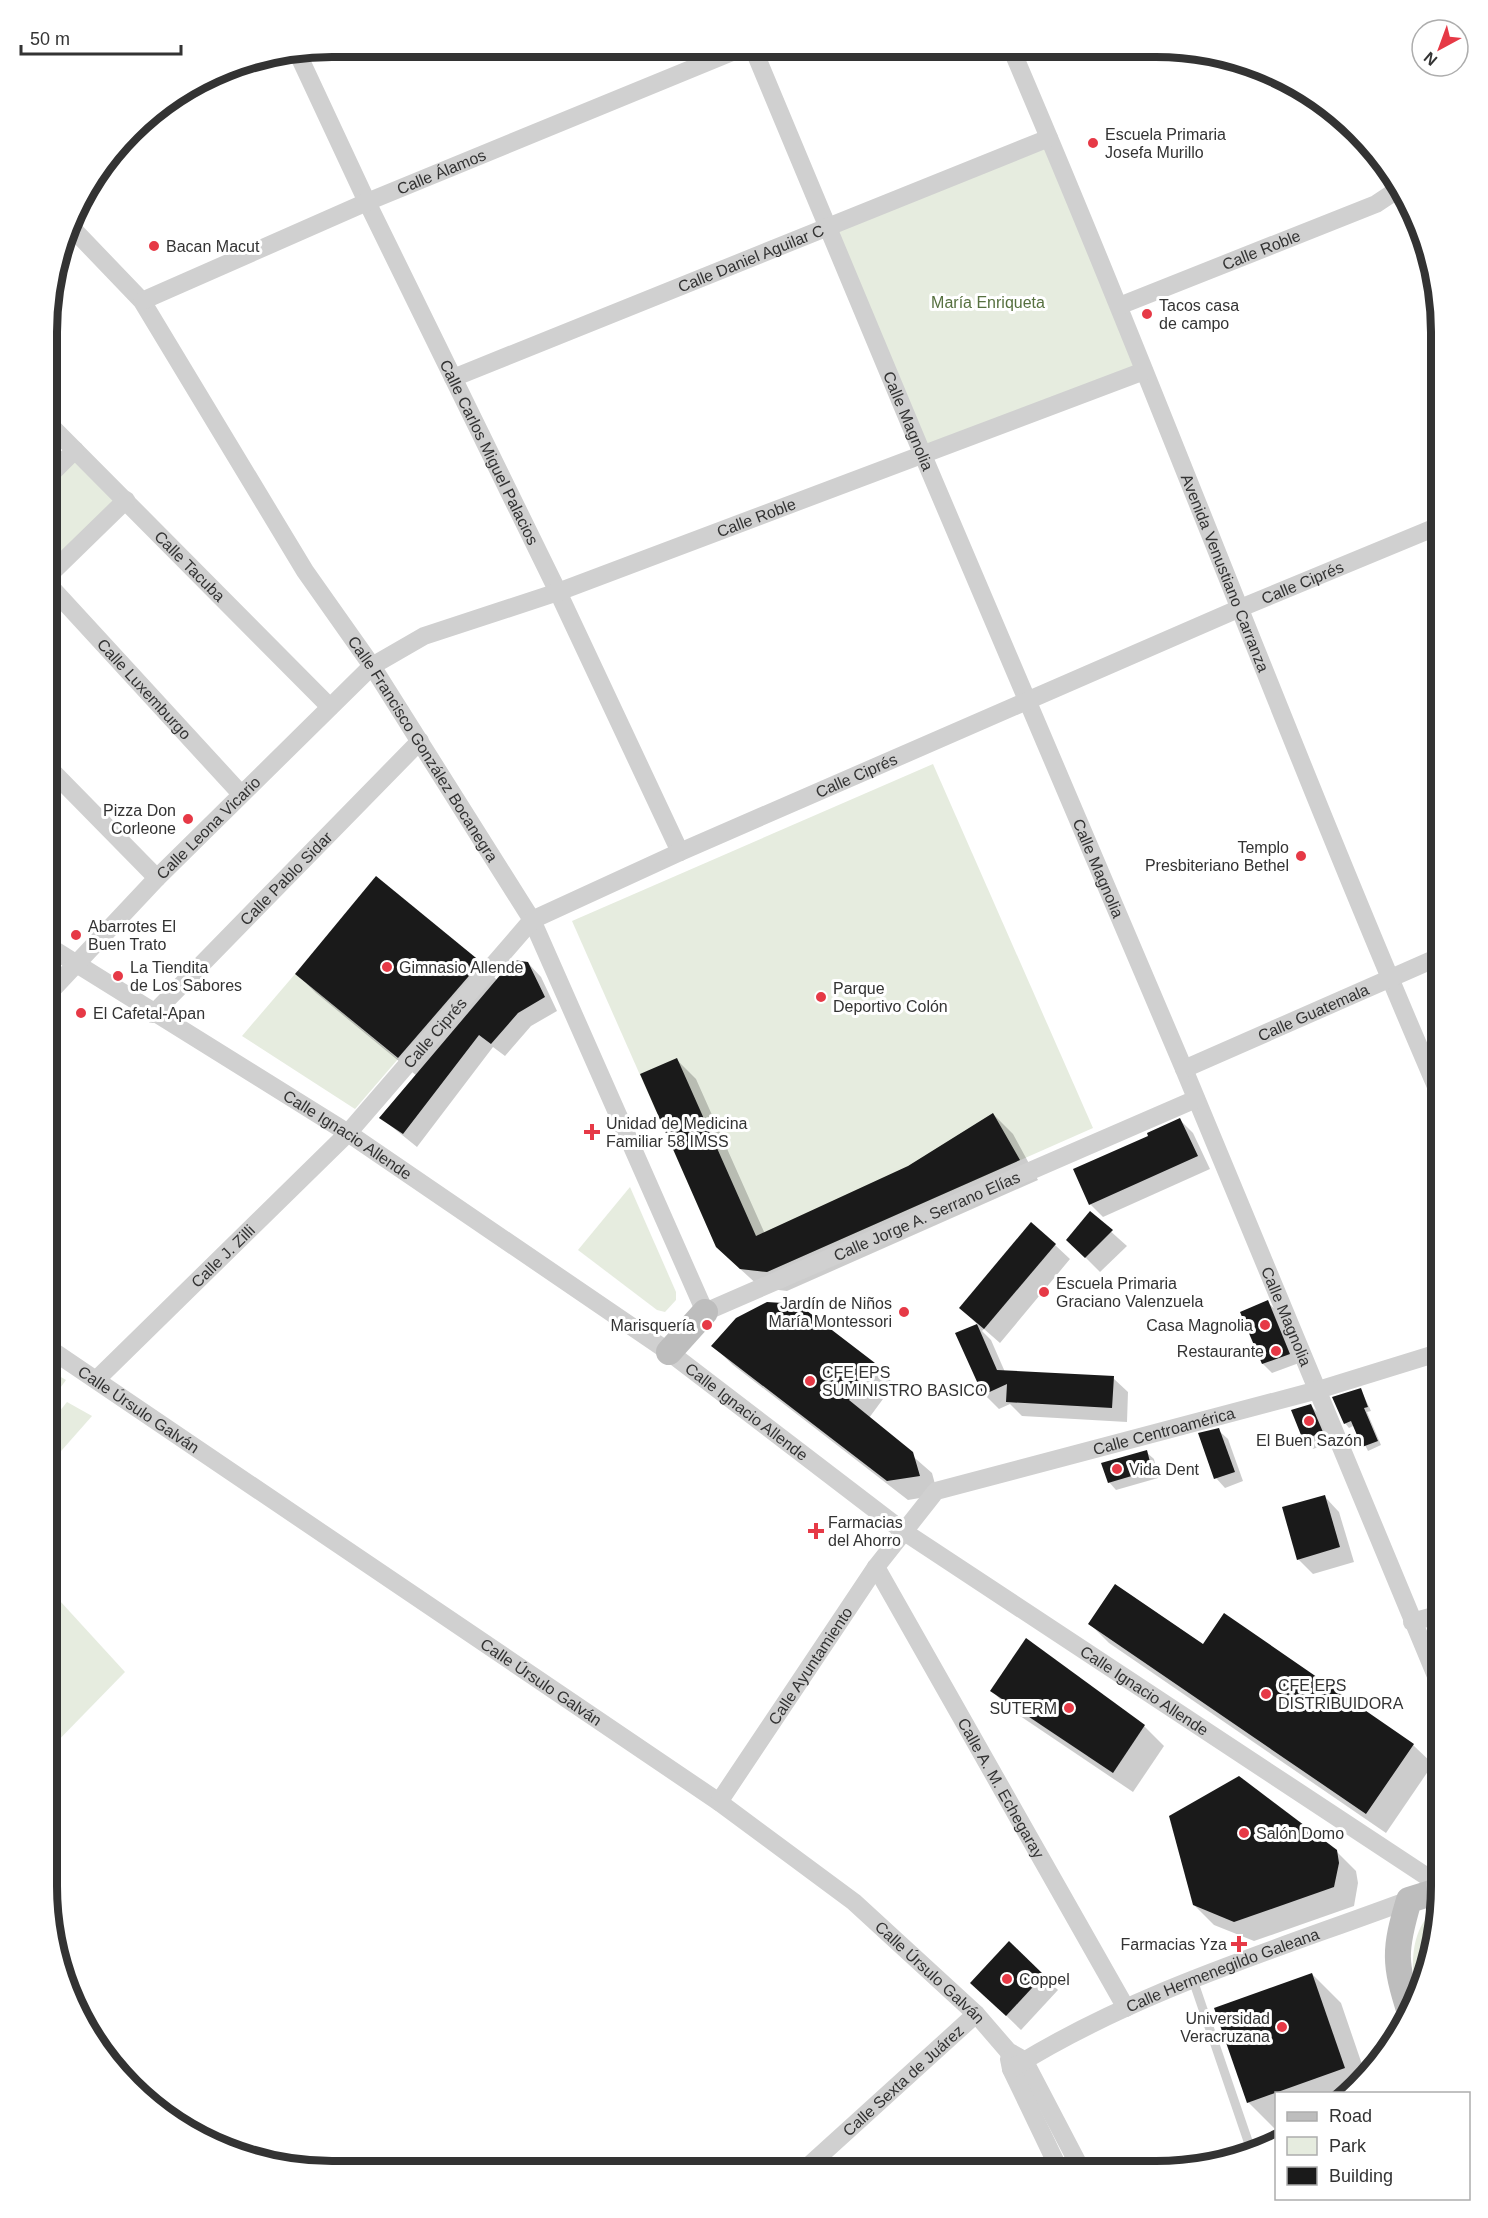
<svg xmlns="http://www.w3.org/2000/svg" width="1488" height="2218" font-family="Arial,sans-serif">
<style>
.green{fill:#e6ecdf}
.shadow{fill:#0003}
.building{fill:#1a1a1a}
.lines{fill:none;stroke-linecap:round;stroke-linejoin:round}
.lane{stroke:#d0d0d0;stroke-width:9}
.street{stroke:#d0d0d0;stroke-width:18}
.secondary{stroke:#bdbdbd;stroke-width:26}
.poi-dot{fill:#e63946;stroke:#fff;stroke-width:2}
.labels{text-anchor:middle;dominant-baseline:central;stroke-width:6;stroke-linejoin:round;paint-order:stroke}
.poi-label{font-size:16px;fill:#333;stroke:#fff;text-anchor:start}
.street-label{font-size:16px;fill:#333;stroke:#fff}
.park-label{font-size:16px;fill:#56703f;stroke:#fff}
.rim{fill:none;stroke:#333;stroke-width:8}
</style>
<rect width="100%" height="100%" fill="#fff"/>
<g class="green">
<polygon points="1049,138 1144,371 922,453 827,226"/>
<polygon points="75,454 122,500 49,571 49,480"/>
<polygon points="933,764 1093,1128 767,1272 740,1269 716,1247 572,921"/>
<polygon points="295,974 398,1059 355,1109 242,1036"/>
<polygon points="630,1187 676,1292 676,1300 665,1312 657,1310 578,1250"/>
<polygon points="47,1369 66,1380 47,1406"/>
<polygon points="67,1402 92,1416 47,1467 47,1427"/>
<polygon points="49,1589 125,1672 47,1752 47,1591"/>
<path d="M 1441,1906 L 1420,1995 L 1418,1999 C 1411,1976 1410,1944 1423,1923 C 1427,1917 1435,1911 1441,1906 Z"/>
</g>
<g class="shadow">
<polygon points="480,963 497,980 528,963 541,977 557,1011 531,1026 505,1056 493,1047 417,1147 381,1118 417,1076 316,993 297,974"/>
<polygon points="676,1059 696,1079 765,1234 909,1168 993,1114 1013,1134 1038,1180 787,1291 761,1288 738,1267"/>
<polygon points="1180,1120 1193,1133 1210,1169 1103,1217 1090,1204 1150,1136"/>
<polygon points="1090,1213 1127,1246 1100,1272 1068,1240"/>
<polygon points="1055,1245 1070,1259 1000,1343 984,1329 982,1331 991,1340 1005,1372 1113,1378 1128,1392 1127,1422 1022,1416 1010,1404 999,1409 984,1394 957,1334 978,1325 961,1308"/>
<polygon points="1267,1302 1277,1311 1299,1363 1272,1373 1263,1364"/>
<polygon points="713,1346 874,1364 894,1384 869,1418 932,1473 938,1495 908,1500 733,1365"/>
<polygon points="1361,1390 1371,1411 1367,1412 1381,1445 1368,1451 1355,1425 1349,1428 1345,1423"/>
<polygon points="1310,1405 1320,1415 1331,1442 1313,1449 1304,1439"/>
<polygon points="1218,1430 1228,1439 1243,1481 1225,1488 1216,1478"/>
<polygon points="1146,1452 1154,1459 1158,1478 1116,1490 1109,1482"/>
<polygon points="1325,1497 1339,1512 1354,1562 1313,1574 1298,1559"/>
<polygon points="1090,1624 1203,1646 1413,1745 1433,1764 1386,1833 1109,1643"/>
<polygon points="1441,1626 1441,1657 1431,1630"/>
<polygon points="1026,1640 1144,1726 1164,1746 1133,1792 1011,1710 992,1691"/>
<polygon points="1336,1851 1356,1871 1358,1883 1354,1906 1254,1941 1214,1925 1194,1905"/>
<polygon points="1009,1944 1058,1990 1021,2030 987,1997"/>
<polygon points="1312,1974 1341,2003 1366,2076 1349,2094 1276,2094 1276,2130 1248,2102"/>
</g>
<g class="building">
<polygon points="376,876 481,962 398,1058 295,974"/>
<polygon points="513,960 528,962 545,997 518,1013 491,1044 479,1035 403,1134 379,1118"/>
<polygon points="677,1058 756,1236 908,1166 993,1113 1020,1160 767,1272 740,1269 716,1247 640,1074"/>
<polygon points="1180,1118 1198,1156 1089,1205 1073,1169 1148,1136 1147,1133"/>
<polygon points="1090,1211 1113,1230 1085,1258 1066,1240"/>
<polygon points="1031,1222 1056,1244 984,1329 959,1308"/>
<polygon points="1268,1300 1290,1354 1262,1364 1240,1312"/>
<polygon points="767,1302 798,1304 875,1363 849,1400 913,1452 920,1476 887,1481 711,1346 736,1318"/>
<polygon points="977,1324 997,1370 1114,1376 1112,1408 1006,1402 1007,1384 983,1395 955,1333"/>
<polygon points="1361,1388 1368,1407 1364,1408 1378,1441 1362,1447 1351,1421 1344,1424 1332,1397"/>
<polygon points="1311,1404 1323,1432 1303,1440 1291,1410"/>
<polygon points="1219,1428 1235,1472 1214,1479 1198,1433"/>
<polygon points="1147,1450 1152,1470 1108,1483 1101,1463"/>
<polygon points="1325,1495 1340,1547 1297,1560 1282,1507"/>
<polygon points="1115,1584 1203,1644 1224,1613 1414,1744 1366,1814 1088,1624"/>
<polygon points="1026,1638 1145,1725 1113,1773 990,1691"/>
<polygon points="1239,1776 1337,1850 1339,1863 1334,1887 1234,1922 1193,1905 1169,1816"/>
<polygon points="1009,1941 1044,1975 1006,2016 970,1983"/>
<polygon points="1312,1973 1345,2068 1247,2103 1214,2008"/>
</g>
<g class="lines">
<polyline class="lane" points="1193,1980 1249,2144"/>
<g class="street">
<path id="s1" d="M 753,48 L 922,453 L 1184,1069 L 1441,1688"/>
<path id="s2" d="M 1011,48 C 1160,396 1291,751 1441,1098"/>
<path id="s3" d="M 297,52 L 367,202 L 558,592 L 680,852"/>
<path id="s4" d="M 72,228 L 142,301 L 305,571 L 372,666 L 532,920 L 705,1312 L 1196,1099"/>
<path id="s5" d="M 142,301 L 367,202 L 742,48"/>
<path id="s6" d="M 1119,306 L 1376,204 L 1400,188"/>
<path id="s7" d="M 453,378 L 1049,138"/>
<path id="s8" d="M 49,424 L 330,707"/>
<polyline points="49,476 75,450"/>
<polyline points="49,575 126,500"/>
<path id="s9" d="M 49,585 L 241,794"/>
<polyline points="48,767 157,878"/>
<path id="s10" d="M 48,946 L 348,1133 L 669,1352 L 903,1531 L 1441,1886"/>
<path id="s11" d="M 48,994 L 157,878 L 372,666 L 424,636 L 558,592 L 1144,371"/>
<path id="s12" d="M 153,1014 L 420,741"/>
<path id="s13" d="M 1184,1069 L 1441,956"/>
<path id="s14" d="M 47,1347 L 719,1802 L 854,1902 L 976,2014 L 1008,2051 L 1024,2060 L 1082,2171"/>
<path id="s15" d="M 97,1379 L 348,1133 L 532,920 L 680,852 L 1238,609 L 1441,525"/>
<path id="s16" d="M 876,1567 L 1126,2008"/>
<polyline points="1412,1622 1441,1614"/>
<path id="s17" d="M 719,1802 L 876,1567 L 936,1491 L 1318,1390 L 1441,1352"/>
<polyline points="1009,2059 1011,2069 1060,2171"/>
<path id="s18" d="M 1011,2069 C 1133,1992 1275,1950 1409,1900"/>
<path id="s19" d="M 803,2171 L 976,2014"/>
</g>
<g class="secondary">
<polyline points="669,1352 705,1312"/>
<path d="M 1410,2013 C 1394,1963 1394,1950 1409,1900 L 1441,1890"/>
</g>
</g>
<g class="poi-dot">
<circle cx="1093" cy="143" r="6"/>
<circle cx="154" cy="246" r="6"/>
<circle cx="1147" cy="314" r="6"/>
<circle cx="188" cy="819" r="6"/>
<circle cx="1301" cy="856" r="6"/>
<circle cx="76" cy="935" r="6"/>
<circle cx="387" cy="967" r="6"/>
<circle cx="118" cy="976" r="6"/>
<circle cx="821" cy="997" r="6"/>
<circle cx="81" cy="1013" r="6"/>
<path d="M589 1123h6v6h6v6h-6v6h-6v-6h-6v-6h6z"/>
<circle cx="1044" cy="1292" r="6"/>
<circle cx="904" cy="1312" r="6"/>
<circle cx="707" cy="1325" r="6"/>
<circle cx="1265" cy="1325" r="6"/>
<circle cx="1276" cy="1351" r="6"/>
<circle cx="810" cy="1381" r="6"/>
<circle cx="1309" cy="1421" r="6"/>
<circle cx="1117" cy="1469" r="6"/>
<path d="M813 1522h6v6h6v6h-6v6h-6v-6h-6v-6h6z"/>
<circle cx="1266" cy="1694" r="6"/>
<circle cx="1069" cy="1708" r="6"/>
<circle cx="1244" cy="1833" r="6"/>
<path d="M1236 1935h6v6h6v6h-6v6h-6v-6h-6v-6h6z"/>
<circle cx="1007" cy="1979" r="6"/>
<circle cx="1282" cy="2027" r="6"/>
</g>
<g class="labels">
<g class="poi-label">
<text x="1105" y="134">Escuela Primaria<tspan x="1105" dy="18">Josefa Murillo</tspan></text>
<text x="166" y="246">Bacan Macut</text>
<text x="1159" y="305">Tacos casa<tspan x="1159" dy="18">de campo</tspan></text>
<text x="176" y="810" text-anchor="end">Pizza Don<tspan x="176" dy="18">Corleone</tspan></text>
<text x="1289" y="847" text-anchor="end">Templo<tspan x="1289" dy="18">Presbiteriano Bethel</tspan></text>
<text x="88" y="926">Abarrotes El<tspan x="88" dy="18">Buen Trato</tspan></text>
<text x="130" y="967">La Tiendita<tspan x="130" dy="18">de Los Sabores</tspan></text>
<text x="399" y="967">Gimnasio Allende</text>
<text x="833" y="988">Parque<tspan x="833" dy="18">Deportivo Colón</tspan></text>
<text x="93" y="1013">El Cafetal-Apan</text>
<text x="606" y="1123">Unidad de Medicina<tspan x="606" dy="18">Familiar 58 IMSS</tspan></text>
<text x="1056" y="1283">Escuela Primaria<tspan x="1056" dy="18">Graciano Valenzuela</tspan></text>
<text x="892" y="1303" text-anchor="end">Jardín de Niños<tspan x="892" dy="18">María Montessori</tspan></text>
<text x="695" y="1325" text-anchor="end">Marisquería</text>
<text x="1253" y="1325" text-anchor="end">Casa Magnolia</text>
<text x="1264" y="1351" text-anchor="end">Restaurante</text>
<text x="822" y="1372">CFE EPS<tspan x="822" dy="18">SUMINISTRO BASICO</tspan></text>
<text x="1309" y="1440" text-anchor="middle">El Buen Sazón</text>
<text x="1129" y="1469">Vida Dent</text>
<text x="828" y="1522">Farmacias<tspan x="828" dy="18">del Ahorro</tspan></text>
<text x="1278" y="1685">CFE EPS<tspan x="1278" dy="18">DISTRIBUIDORA</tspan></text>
<text x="1057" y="1708" text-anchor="end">SUTERM</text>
<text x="1256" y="1833">Salón Domo</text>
<text x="1227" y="1944" text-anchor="end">Farmacias Yza</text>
<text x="1019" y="1979">Coppel</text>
<text x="1270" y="2018" text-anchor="end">Universidad<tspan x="1270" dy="18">Veracruzana</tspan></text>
</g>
<g class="street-label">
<text stroke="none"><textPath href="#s5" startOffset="326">Calle Álamos</textPath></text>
<text stroke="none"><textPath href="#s6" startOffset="153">Calle Roble</textPath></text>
<text stroke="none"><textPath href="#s7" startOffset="321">Calle Daniel Aguilar C</textPath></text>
<text stroke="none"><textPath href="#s1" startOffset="404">Calle Magnolia</textPath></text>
<text stroke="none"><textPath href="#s3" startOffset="444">Calle Carlos Miguel Palacios</textPath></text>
<text stroke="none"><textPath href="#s11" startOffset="874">Calle Roble</textPath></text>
<text stroke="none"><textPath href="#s8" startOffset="200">Calle Tacuba</textPath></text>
<text stroke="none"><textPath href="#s2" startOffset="567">Avenida Venustiano Carranza</textPath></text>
<text stroke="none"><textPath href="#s15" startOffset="1474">Calle Ciprés</textPath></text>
<text stroke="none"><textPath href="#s9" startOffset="141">Calle Luxemburgo</textPath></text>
<text stroke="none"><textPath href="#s4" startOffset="630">Calle Francisco González Bocanegra</textPath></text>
<text stroke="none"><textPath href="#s15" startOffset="988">Calle Ciprés</textPath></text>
<text stroke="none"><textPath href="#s11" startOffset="231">Calle Leona Vicario</textPath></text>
<text stroke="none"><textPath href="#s1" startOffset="890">Calle Magnolia</textPath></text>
<text stroke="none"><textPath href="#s12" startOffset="190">Calle Pablo Sidar</textPath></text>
<text stroke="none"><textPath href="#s13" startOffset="141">Calle Guatemala</textPath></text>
<text stroke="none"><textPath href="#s15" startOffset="484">Calle Ciprés</textPath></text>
<text stroke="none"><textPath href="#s10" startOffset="354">Calle Ignacio Allende</textPath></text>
<text stroke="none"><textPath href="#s4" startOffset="1503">Calle Jorge A. Serrano Elías</textPath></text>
<text stroke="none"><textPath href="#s15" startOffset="176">Calle J. Zilli</textPath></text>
<text stroke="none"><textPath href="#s1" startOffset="1376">Calle Magnolia</textPath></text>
<text stroke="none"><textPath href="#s14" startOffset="111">Calle Úrsulo Galván</textPath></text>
<text stroke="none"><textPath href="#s10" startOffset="840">Calle Ignacio Allende</textPath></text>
<text stroke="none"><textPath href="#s17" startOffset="615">Calle Centroamérica</textPath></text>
<text stroke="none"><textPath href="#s17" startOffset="164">Calle Ayuntamiento</textPath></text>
<text stroke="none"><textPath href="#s14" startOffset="597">Calle Úrsulo Galván</textPath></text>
<text stroke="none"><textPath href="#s10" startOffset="1326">Calle Ignacio Allende</textPath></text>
<text stroke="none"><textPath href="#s16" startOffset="254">Calle A. M. Echegaray</textPath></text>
<text stroke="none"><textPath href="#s18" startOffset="234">Calle Hermenegildo Galeana</textPath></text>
<text stroke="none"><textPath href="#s14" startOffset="1083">Calle Úrsulo Galván</textPath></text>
<text stroke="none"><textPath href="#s19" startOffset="135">Calle Sexta de Juárez</textPath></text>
</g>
<g class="park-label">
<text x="988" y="302">María Enriqueta</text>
</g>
</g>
<path d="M0 0H1488V2218H0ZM332 57H1156A275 275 0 0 1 1431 332V1886A275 275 0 0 1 1156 2161H332A275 275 0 0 1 57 1886V332A275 275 0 0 1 332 57Z" fill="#fff" fill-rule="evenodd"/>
<path class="rim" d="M332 57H1156A275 275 0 0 1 1431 332V1886A275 275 0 0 1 1156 2161H332A275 275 0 0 1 57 1886V332A275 275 0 0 1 332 57Z"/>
<rect x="1275" y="2092" width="195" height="108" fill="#ffffff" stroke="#adadad" stroke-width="1.5"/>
<rect x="1287" y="2112" width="30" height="9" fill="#bdbdbd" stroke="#adadad" stroke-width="1.5"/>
<text x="1329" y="2122" font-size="18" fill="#333333">Road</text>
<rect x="1287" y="2137" width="30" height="18" fill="#e6ecdf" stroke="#adadad" stroke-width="1.5"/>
<text x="1329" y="2152" font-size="18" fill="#333333">Park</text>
<rect x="1287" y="2167" width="30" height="18" fill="#1a1a1a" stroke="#adadad" stroke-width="1.5"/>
<text x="1329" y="2182" font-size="18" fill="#333333">Building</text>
<g transform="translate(1440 48) rotate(221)"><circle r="28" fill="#ffffff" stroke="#adadad" stroke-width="1.5"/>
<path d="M0-4.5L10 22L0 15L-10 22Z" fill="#e63946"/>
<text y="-9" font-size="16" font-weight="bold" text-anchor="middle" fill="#333333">N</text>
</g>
<path d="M21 45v9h160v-9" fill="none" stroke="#333333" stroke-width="3"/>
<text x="30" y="45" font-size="18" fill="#333333" stroke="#ffffff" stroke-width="4.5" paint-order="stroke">50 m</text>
</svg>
